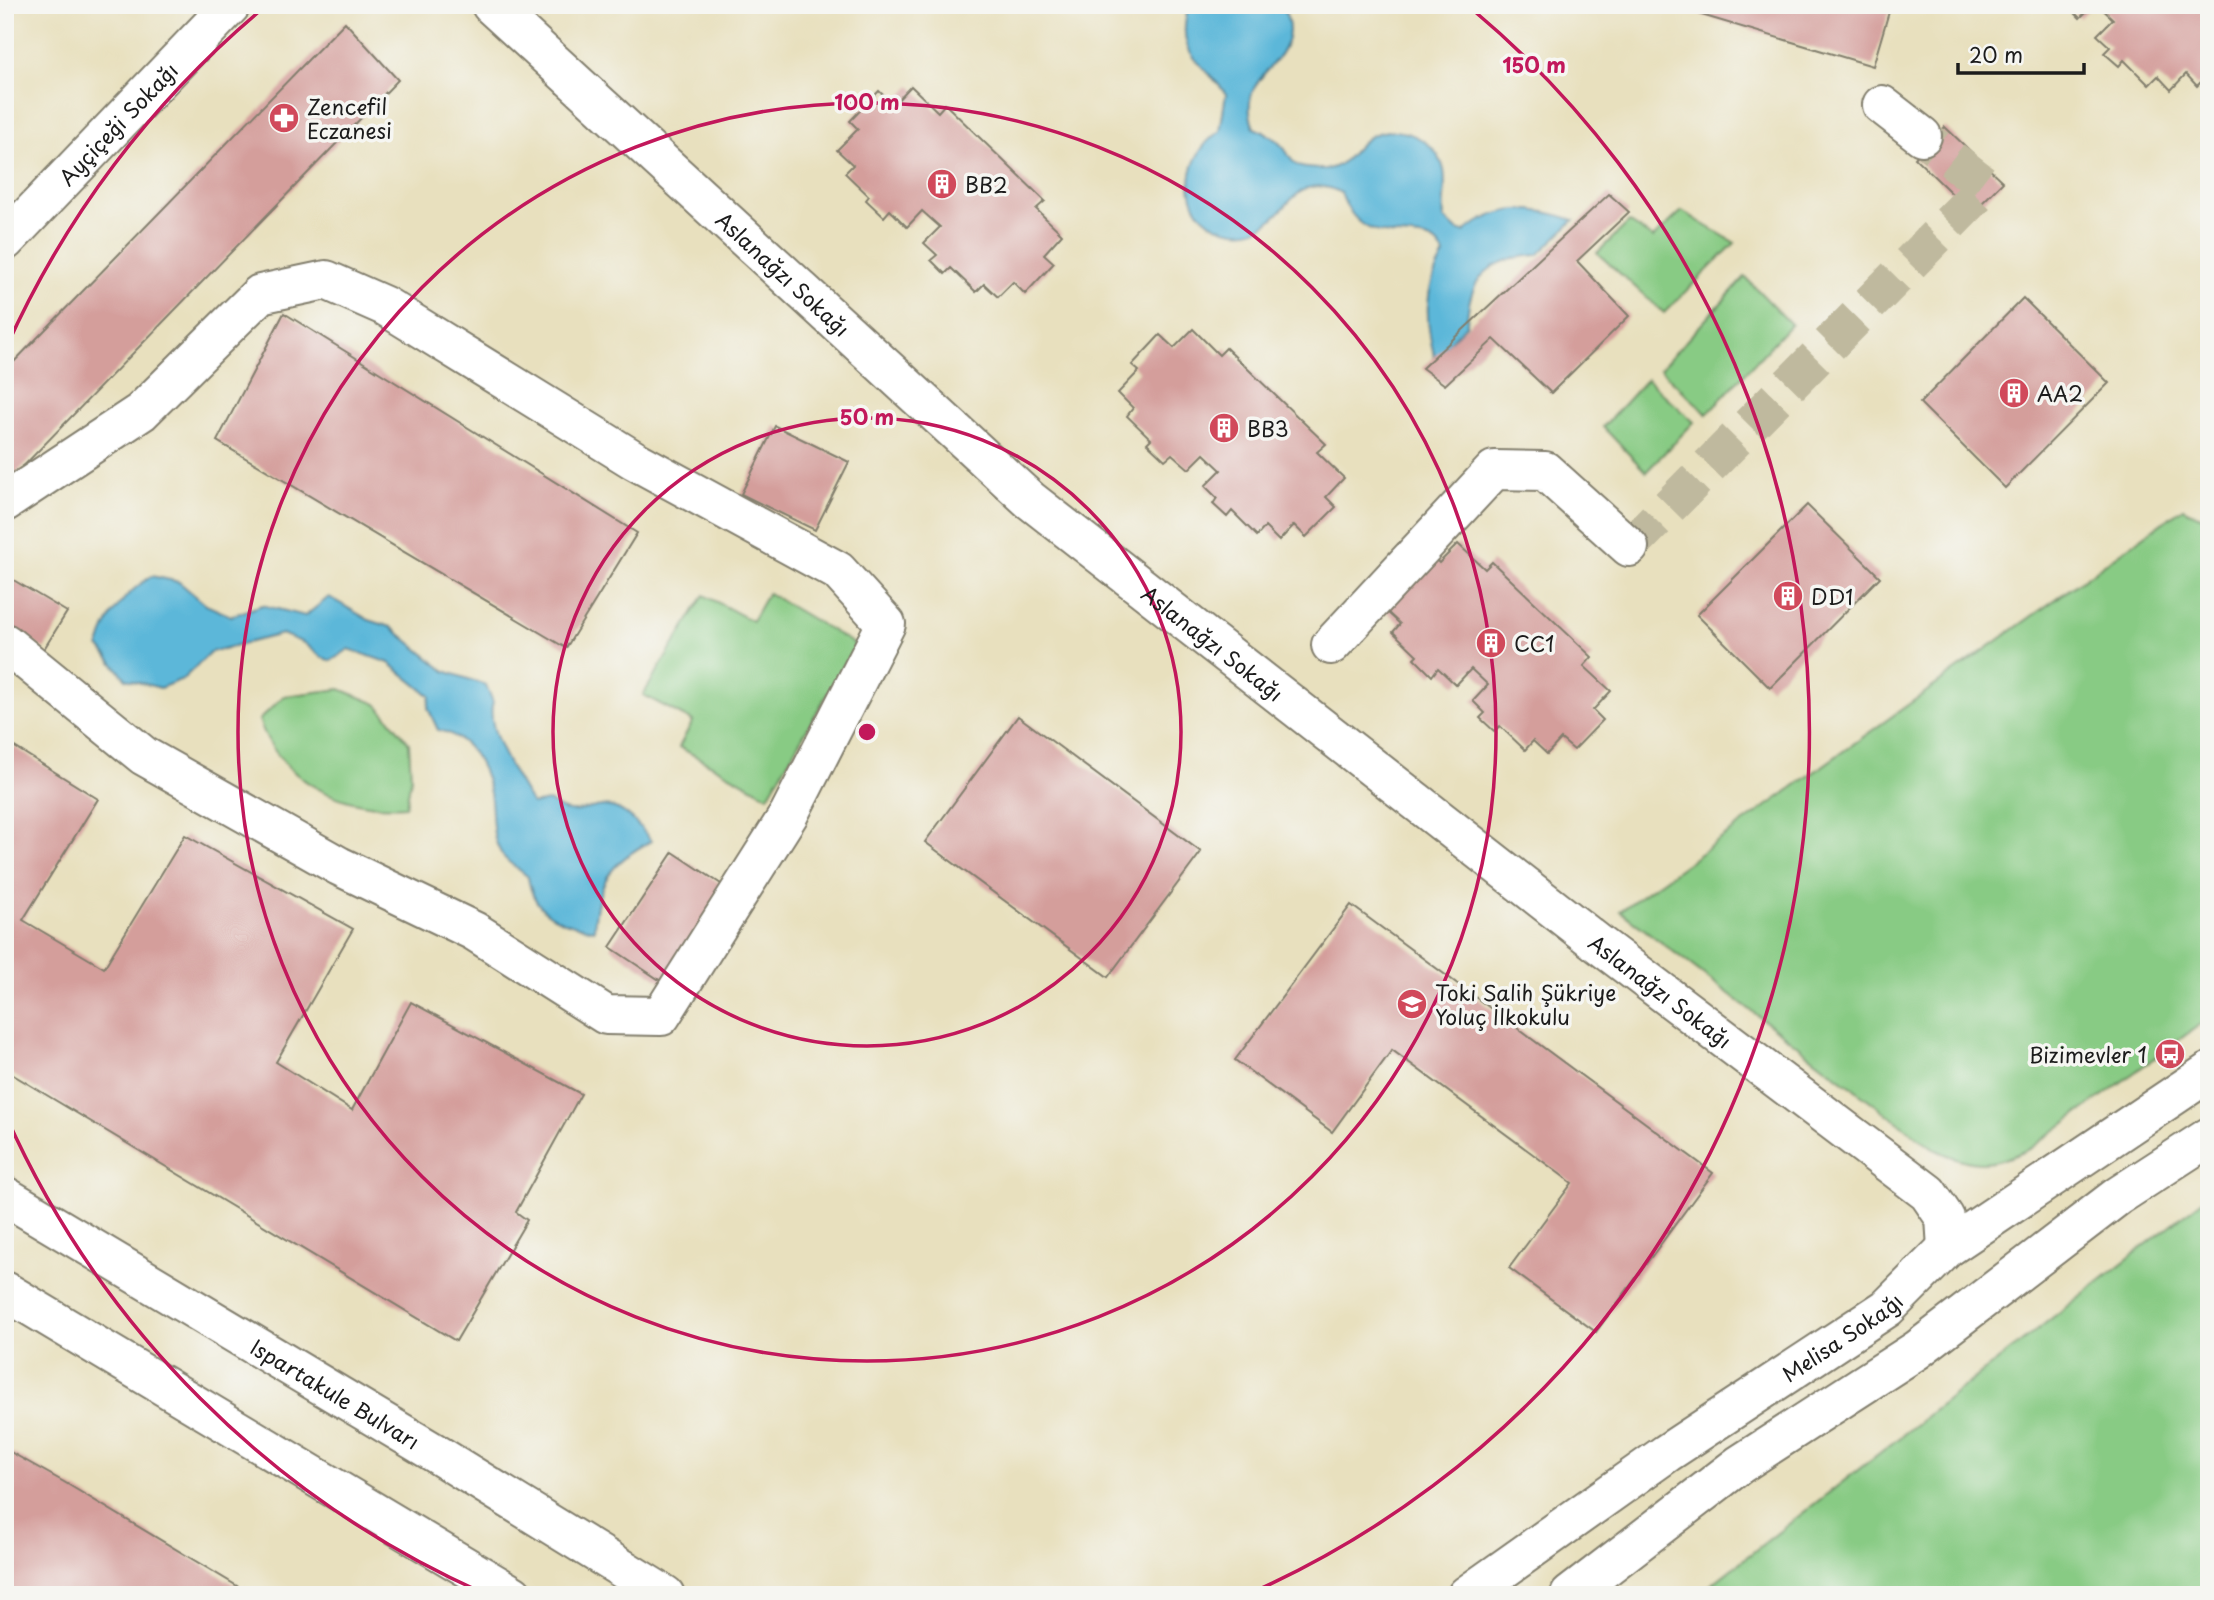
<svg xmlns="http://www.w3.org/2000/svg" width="2214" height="1600" font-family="'Playpen Sans',sans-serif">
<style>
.green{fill:#88cb84;stroke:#527450;stroke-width:2}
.water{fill:#5bb7d9;stroke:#3c6a7a;stroke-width:2}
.building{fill:#d49e9b}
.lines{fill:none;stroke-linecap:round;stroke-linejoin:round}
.minor-tunnel{stroke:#bfb99e;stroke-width:38;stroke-dasharray:38 19;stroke-linecap:butt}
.minor-casing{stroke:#827e6d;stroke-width:42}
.major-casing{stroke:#827e6d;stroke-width:42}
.minor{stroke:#fff;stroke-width:38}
.major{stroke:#fff;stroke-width:38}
.ring{fill:none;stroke:#c2185b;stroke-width:3.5}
.labels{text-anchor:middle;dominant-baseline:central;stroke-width:7;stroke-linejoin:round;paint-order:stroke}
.poi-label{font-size:21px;fill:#1c1c1c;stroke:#f6f6f2;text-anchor:start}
.street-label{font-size:21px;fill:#1c1c1c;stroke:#f6f6f2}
.centre{fill:#c2185b;stroke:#f6f6f2;stroke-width:3.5}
.ring-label{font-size:21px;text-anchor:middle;font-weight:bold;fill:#c2185b;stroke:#f6f6f2;stroke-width:7;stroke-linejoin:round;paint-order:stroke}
</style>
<rect width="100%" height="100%" fill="#f6f6f2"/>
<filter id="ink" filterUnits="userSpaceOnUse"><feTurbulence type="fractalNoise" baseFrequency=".0143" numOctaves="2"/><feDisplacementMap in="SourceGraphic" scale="14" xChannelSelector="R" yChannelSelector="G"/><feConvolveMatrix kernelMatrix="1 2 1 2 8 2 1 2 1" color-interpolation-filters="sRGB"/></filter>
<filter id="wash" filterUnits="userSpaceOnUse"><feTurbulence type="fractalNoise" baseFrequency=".00686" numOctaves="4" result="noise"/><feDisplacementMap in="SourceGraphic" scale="28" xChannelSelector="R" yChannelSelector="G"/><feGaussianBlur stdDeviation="1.57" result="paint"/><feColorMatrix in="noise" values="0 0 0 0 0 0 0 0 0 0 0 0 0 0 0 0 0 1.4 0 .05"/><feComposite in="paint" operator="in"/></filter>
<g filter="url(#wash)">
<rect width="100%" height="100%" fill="#e8e0be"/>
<g class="green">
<polygon points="1682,211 1735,243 1664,313 1597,253 1629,222 1653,238"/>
<polygon points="1745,277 1791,324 1707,414 1660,369"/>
<polygon points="1647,379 1694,422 1646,472 1603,427"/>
<path d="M 2183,508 L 2209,521 L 2209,1018 L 2031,1148 C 1990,1168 1973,1168 1932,1148 L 1620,911 Z"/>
<polygon points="768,593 856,645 768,796 679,747 693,721 643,695 704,595 752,621"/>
<path d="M 340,689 L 377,704 L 409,743 L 411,778 L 406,806 C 343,811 281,782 259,720 L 284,696 Z"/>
<polygon points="2208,1196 2209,1595 1698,1595"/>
</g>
<g class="water">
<path d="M 1189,5 L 1282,5 C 1313,65 1230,67 1254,128 C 1265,132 1273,136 1281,145 C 1291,154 1290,167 1307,168 C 1314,169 1327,170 1334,167 C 1349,162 1356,144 1371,136 C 1398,122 1437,139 1444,170 C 1447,186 1442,201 1444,218 L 1457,230 L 1464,232 C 1501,203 1532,206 1574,220 L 1538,255 C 1491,258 1468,276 1467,324 L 1435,359 C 1425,321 1423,289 1444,255 C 1431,215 1365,262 1341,193 C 1287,164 1287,238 1235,231 C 1179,224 1177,160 1220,131 L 1226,94 C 1201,59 1174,56 1189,5 Z"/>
<path d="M 152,576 L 179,582 L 206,605 L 231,616 L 262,605 L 305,616 L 329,597 L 369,620 L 391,627 L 445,671 L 486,685 L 493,702 C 484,729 517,779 532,804 L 549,801 C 587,834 601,771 651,841 C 609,863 597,883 594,930 C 560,923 533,914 528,877 C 521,870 509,864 503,856 C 489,836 494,814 490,793 C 484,764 468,736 438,730 L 428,708 L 430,696 L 389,663 L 349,649 L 331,661 L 321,657 L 304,643 L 282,634 L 211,652 L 183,679 L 160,688 L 126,679 L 99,646 C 107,616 126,592 152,576 Z"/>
</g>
<g id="blocks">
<g class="building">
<polygon points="1668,5 1891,5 1873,66"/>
<polygon points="2067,5 2093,5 2080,18"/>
<polygon points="2098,5 2209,5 2209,74 2197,86 2186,74 2171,90 2158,76 2149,85 2124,60 2119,66 2104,53 2110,47 2097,35 2113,19"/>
<polygon points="345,22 398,80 11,479 5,474 5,371"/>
<polygon points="911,86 938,112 945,104 1045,201 1036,209 1062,234 1044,254 1054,263 1025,294 1013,282 998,297 984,284 976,292 951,268 945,274 931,260 937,255 924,243 940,227 922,211 907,227 890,210 884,217 866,200 869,196 845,173 853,165 837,150 858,129 850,121 879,91 893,105"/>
<polygon points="1945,127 2003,182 1972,213 1915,158"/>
<polygon points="1609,194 1629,212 1577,261 1629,316 1551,393 1494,339 1445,385 1422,368"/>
<polygon points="2023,298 2109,383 2005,488 1920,403"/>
<polygon points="284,313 637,533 566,648 217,441"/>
<polygon points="1193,329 1219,355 1226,348 1326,444 1317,452 1344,478 1326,497 1336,507 1306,537 1294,525 1279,541 1265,527 1257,536 1232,511 1227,517 1213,504 1217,498 1205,486 1221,470 1204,454 1189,469 1172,454 1165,460 1147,443 1151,439 1127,416 1133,408 1118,393 1139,371 1132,365 1160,335 1174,348"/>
<polygon points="775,426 849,462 815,530 741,494"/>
<polygon points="1807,505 1880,577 1770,688 1697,615"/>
<polygon points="1458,544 1485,569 1492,562 1592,657 1584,666 1611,691 1593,710 1603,720 1574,750 1561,739 1547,754 1533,741 1525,750 1500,726 1494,731 1480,718 1485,713 1473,701 1488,685 1471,669 1456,685 1438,668 1432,676 1414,658 1417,655 1393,632 1400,624 1384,609 1426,550 1439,563"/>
<polygon points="5,575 67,612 44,649 5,626"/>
<polygon points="1018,716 1201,852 1108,977 925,842"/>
<polygon points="5,741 98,799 23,920 104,968 185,835 353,929 276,1062 352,1110 411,1002 581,1094 516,1212 527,1220 456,1341 5,1070"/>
<polygon points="673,852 727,888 664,983 610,947"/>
<polygon points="1351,905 1713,1173 1596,1332 1509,1268 1572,1183 1392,1050 1332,1132 1235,1060"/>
<polygon points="5,1449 64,1482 252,1595 5,1595"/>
</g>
</g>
</g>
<g filter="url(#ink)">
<use href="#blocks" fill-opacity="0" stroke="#827e6d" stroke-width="2"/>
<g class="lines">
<polyline class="minor-tunnel" points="1629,547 1986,186 1922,136"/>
<g class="minor-casing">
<g id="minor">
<path id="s1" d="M 491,5 L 1030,500 L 1600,945 L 1928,1193 L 1945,1218 L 1947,1248"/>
<polyline points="1882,105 1922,136"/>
<path id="s2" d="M 5,241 L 231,5"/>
<polyline points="5,502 141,412 260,294 326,280 385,306 634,460 838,571 886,624 789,814 661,1016 606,1015 474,931 339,866 144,756 5,643"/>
<polyline points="1331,645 1494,470 1545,471 1629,547"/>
<path id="s3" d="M 1467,1595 L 1667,1453 L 1887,1308 L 1947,1248 L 2209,1072"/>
<polyline points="1570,1595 1739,1465 1917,1350 2118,1196 2209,1137"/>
</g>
</g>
<g class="major-casing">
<g id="major">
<path id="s4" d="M 5,1196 L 435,1453 L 665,1595"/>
<polyline points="5,1291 513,1595"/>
</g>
</g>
<use href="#minor" class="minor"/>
<use href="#major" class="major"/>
</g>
</g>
<g class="ring">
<circle cx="867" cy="732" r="314"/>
<circle cx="867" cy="732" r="629"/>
<path d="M483 1593A943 943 0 0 1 6 1116M6 348A943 943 0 0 1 261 10M1473 10A943 943 0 0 1 1251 1593"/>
</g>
<defs>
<g id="pharmacy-disc" transform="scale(1.575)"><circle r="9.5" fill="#d1495b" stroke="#f6f6f2"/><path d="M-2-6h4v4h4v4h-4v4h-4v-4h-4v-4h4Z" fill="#fff"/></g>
<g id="building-disc" transform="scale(1.575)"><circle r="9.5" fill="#d1495b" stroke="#f6f6f2"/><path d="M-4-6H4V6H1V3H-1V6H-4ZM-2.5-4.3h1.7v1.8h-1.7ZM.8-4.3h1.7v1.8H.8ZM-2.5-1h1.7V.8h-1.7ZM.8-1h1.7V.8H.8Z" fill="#fff"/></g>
<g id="school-disc" transform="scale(1.575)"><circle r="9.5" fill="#d1495b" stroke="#f6f6f2"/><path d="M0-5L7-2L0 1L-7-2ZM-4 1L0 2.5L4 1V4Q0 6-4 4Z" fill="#fff"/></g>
<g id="bus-disc" transform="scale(1.575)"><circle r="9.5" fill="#d1495b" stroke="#f6f6f2"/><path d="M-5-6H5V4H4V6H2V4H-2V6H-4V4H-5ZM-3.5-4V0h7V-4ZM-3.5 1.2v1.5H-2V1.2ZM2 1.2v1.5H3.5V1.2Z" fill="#fff"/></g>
</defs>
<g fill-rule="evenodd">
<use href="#pharmacy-disc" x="284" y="118"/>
<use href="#building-disc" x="942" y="184"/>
<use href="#building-disc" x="2014" y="393"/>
<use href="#building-disc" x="1224" y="428"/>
<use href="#building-disc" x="1788" y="596"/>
<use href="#building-disc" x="1491" y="643"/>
<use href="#school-disc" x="1412" y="1004"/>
<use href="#bus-disc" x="2170" y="1054"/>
</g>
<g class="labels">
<g class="poi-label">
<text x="307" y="106">Zencefil<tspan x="307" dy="24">Eczanesi</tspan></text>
<text x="965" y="184">BB2</text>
<text x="2037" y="393">AA2</text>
<text x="1247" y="428">BB3</text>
<text x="1811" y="596">DD1</text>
<text x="1514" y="643">CC1</text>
<text x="1435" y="992">Toki Salih Şükriye<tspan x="1435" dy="24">Yoluç İlkokulu</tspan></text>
<text x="2147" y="1054" text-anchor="end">Bizimevler 1</text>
</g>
<g class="street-label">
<text stroke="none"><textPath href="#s2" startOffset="163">Ayçiçeği Sokağı</textPath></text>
<text stroke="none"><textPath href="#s1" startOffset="397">Aslanağzı Sokağı</textPath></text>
<text stroke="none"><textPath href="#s1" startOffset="964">Aslanağzı Sokağı</textPath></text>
<text stroke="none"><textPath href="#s1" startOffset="1531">Aslanağzı Sokağı</textPath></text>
<text stroke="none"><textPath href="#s3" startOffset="455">Melisa Sokağı</textPath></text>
<text stroke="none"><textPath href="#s4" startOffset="385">Ispartakule Bulvarı</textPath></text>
</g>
</g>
<circle cx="867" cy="732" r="10" class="centre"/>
<g class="ring-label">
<text x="1534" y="73">150 m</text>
<text x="867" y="110">100 m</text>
<text x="867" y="425">50 m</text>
</g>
<rect width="2214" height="1600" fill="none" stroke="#f6f6f2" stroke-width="28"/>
<path d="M1958 63v10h126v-10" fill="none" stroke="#1c1c1c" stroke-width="3.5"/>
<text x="1969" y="63" font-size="21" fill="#1c1c1c" stroke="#f6f6f2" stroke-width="5" paint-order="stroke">20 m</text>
</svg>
